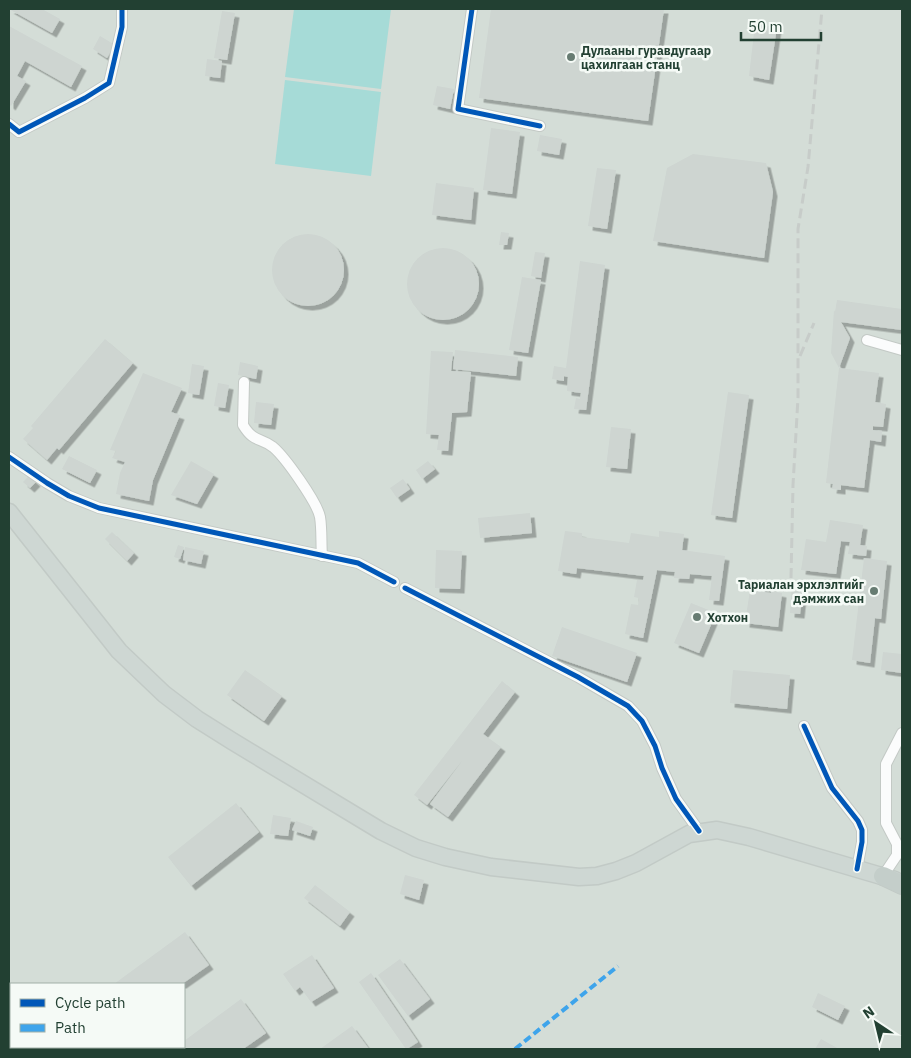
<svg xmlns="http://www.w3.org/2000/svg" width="911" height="1058" font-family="'IBM Plex Sans',sans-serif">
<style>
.built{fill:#d4ddd7;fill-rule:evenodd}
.water{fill:#a6dbd7}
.building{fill:#ced5d1;filter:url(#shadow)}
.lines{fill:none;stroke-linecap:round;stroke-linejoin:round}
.minor-casing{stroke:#c3c9c5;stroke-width:12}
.primary-casing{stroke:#c2cac6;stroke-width:19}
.trunk-casing{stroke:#c2cac6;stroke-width:20}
.minor{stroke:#fbfcfc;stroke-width:10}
.primary{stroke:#ced7d3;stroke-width:16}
.trunk{stroke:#c4ceca;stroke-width:18}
.rail{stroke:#c7ccc9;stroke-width:3;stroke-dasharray:10 5;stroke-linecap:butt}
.quiet{stroke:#3ea4eb;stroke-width:4;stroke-dasharray:8 4;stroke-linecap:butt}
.cycleway-casing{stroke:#f5faf6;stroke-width:8}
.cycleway{stroke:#0057b8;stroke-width:5}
.poi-dot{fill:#677c72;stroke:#f5faf6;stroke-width:2}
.labels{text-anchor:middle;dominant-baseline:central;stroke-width:5;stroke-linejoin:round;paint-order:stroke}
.poi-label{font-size:12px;font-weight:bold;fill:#224032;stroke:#f5faf6;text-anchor:start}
</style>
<defs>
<filter id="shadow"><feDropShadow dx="4.5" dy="4.5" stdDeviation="0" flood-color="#0004"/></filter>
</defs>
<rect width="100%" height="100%" fill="#e6ece8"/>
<path class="built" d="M 9,9 L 902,9 L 902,1049 L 9,1049 ZM 11,984 L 184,984 L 184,1047 L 11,1047 Z"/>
<g class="water">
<polygon points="294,9 391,9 381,89 285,77"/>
<polygon points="285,80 381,92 371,176 275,164"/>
</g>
<g class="building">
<polygon points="9,9 42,9 60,19 52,33"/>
<polygon points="491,9 664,9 648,121 479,98"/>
<polygon points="222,11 235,13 227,60 214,58"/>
<polygon points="755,24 777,27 769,80 749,76"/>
<polygon points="9,26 82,66 71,87 25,61 17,76 26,81 11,106 9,104"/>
<polygon points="100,36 115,45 107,58 93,49"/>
<polygon points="207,59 222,61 220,78 205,76"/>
<polygon points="437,86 454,89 450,109 433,105"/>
<polygon points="491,128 520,132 512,194 483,190"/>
<polygon points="540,135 562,139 559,155 537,151"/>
<polygon points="693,154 766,163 773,192 764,258 653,241 667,168"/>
<polygon points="597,168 616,170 607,229 588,226"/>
<polygon points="436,183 474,188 471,220 432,215"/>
<polygon points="501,232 509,233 507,245 499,245"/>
<circle cx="308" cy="270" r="36"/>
<circle cx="443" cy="284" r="36"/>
<polygon points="535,252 545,253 541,278 531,276"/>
<polygon points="580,261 605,265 586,410 574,409 576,398 580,399 581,393 567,391 568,377 564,376 564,381 552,379 554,366 566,368"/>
<polygon points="522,277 541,280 528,353 509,350"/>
<polygon points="837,300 902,309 902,330 841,322 850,338 839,368 831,353 834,310 835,312"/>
<polygon points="105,339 133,363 59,450 57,448 47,460 23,439 33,428 31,426"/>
<polygon points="455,350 518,357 516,376 453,369"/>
<polygon points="431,351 453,352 451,371 471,372 467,412 452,413 448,451 437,450 439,435 426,434"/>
<polygon points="240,362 258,366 256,379 238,375"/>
<polygon points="192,364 204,366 199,395 188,393"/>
<polygon points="839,368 879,373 875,402 886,404 883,427 873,426 873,430 882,431 881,442 870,440 864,488 841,485 841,490 832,489 833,484 826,483"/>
<polygon points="143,373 182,388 171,412 180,415 153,480 149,501 116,494 120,473 125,462 112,458 116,451 110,450"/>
<polygon points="218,383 229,385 225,408 214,406"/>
<polygon points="728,392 749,395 732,518 711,515"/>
<polygon points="256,402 274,404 271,425 254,423"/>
<polygon points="611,427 631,429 627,469 606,467"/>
<polygon points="69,456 97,470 90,483 62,469"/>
<polygon points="191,461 214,474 197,504 171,495"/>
<polygon points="428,461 435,469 422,479 416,470"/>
<polygon points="29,476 36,482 30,488 23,482"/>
<polygon points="403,479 410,489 397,498 390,488"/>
<polygon points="530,513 532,533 480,538 478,518"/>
<polygon points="830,520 863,525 860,545 867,546 866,556 848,554 850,542 841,541 836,574 801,570 806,539 826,542"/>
<polygon points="565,531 582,533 582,537 629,543 631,533 659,537 659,531 684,534 682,550 725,556 719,601 709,600 712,576 690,574 689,579 674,578 675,572 657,570 643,638 625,634 631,604 638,605 639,598 634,597 637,580 643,580 644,576 577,568 576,574 558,571"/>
<polygon points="112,532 134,553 127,561 105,539"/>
<polygon points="178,545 184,547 180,559 174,557"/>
<polygon points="185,547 204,551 201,564 183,560"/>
<polygon points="436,550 462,551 460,589 435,588"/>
<polygon points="864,558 887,561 881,619 875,618 870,663 852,660"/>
<polygon points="761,581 772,582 771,591 782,593 778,627 745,623 750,590 771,593 771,591 760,589"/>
<polygon points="792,585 803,586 800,614 790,613"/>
<polygon points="691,603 716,613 699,653 674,643"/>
<polygon points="562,627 637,653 627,682 552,656"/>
<polygon points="883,652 902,654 902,673 881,670"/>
<polygon points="245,670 282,696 264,721 227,695"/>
<polygon points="733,670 790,675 787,709 730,703"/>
<polygon points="502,681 515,692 483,734 501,747 448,817 430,804 462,761 427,805 414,795"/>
<polygon points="236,803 259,832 191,886 168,857"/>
<polygon points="273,815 291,818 288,836 270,834"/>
<polygon points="296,821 313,827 310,836 292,830"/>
<polygon points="405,875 424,880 419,900 400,894"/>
<polygon points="315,885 350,912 340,926 304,898"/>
<polygon points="185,932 209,965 182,984 114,984"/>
<polygon points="312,955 334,988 311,1002 300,987 295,991 283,974"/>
<polygon points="400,959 430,999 408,1016 378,975"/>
<polygon points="371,973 418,1042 407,1049 406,1049 359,982"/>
<polygon points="818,993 845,1006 838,1020 812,1007"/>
<polygon points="241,999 266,1033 243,1049 173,1049 176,1047 184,1047 184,1041"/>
<polygon points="352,1026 369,1049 320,1049"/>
<polygon points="821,1039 839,1049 815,1049"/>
</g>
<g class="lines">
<g class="minor-casing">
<g id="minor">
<polyline points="472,9 458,109 540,126"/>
<polyline points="9,124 19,132 85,98 109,83 122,27 122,9"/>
<polyline points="867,340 902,350"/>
<path d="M 244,382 L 243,425 C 254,443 260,437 273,447 C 285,457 317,502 320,517 C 322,529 321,543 322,556"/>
<polyline points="9,457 47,483 69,496 99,508 358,563 394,582"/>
<polyline points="405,588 578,677 628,706 642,721 655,746 662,768 676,799 699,831"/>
<polyline points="804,726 832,788 858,821 862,830 862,842 857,869"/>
<polyline points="883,876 897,855 897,844 886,823 886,764 902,733"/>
</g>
</g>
<g class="primary-casing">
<polyline id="primary" points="9,512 119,651 164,694 197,719 232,741 381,831 416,848 445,857 491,867 579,877 597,876 616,871 636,863 689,834 717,830 749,837 895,880"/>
</g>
<g class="trunk-casing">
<polyline id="trunk" points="883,876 902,885"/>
</g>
<use href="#minor" class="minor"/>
<use href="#primary" class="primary"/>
<use href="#trunk" class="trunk"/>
<g class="rail">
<polyline points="800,356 814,323"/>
<polyline points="791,578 793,485 798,398 798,229 808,167 822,9"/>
</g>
<polyline class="quiet" points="515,1049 618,966"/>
<g class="cycleway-casing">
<g id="cycleway">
<polyline points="472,9 458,109 540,126"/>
<polyline points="9,124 19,132 85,98 109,83 122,27 122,9"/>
<polyline points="9,457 47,483 69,496 99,508 358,563 394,582"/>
<polyline points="405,588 578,677 628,706 642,721 655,746 662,768 676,799 699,831"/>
<polyline points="804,726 832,788 858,821 862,830 862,842 857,869"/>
</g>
</g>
<use href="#cycleway" class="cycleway"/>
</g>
<g class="poi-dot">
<circle cx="571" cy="57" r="5"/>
<circle cx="874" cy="591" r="5"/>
<circle cx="697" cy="617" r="5"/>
</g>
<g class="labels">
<g class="poi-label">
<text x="581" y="50">Дулааны гуравдугаар<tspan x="581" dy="14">цахилгаан станц</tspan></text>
<text x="864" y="584" text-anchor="end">Тариалан эрхлэлтийг<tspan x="864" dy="14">дэмжих сан</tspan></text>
<text x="707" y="617">Хотхон</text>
</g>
</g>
<rect width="911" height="1058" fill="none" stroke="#224032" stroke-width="20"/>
<rect x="10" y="983" width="175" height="65" fill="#f5faf6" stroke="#a1b0a8"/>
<rect x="20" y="999" width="25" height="8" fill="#0057b8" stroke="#a1b0a8"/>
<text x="55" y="1008" font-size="15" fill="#224032">Cycle path</text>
<rect x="20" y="1024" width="25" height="8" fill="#3ea4eb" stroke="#a1b0a8"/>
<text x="55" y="1033" font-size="15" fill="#224032">Path</text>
<g transform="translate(876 1023) rotate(325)" stroke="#f5faf6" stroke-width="4" paint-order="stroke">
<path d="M0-4L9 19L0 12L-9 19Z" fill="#224032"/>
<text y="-8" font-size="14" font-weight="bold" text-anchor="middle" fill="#224032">N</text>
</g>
<path d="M741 32v8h80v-8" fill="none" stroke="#224032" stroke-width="2.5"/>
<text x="748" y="32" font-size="15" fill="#224032" stroke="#f5faf6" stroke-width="4" paint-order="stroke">50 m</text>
</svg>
